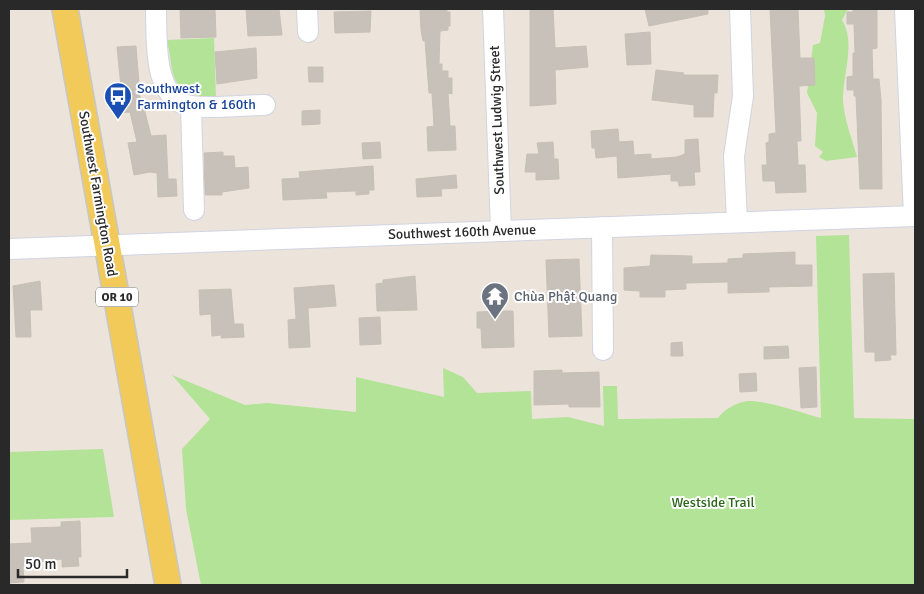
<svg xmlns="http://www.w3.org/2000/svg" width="924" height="594" font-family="Signika,sans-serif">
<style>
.green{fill:#b2e396}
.building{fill:#c7c1ba;stroke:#c7c0b5}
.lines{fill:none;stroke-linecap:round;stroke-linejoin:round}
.minor-casing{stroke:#d0d4e2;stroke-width:22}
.major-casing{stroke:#c7c7c7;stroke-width:28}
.minor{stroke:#fff;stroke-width:20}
.major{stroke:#f1ca5a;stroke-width:25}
.labels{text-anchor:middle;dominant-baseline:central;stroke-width:4;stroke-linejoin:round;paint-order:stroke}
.shield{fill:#fff;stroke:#696969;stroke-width:1}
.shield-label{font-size:12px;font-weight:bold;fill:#292929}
.transit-label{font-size:14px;fill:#164399;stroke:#fff;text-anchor:start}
.street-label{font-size:14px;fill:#292929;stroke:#fff}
.worship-label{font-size:14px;fill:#5b616d;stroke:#fff;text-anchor:start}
.park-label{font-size:14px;fill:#2b6619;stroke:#fff}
</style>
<rect width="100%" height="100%" fill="#ece4db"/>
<g class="green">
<path d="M 824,9 L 848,9 L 842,20 C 856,43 843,73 843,100 C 844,119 852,139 857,157 L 826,161 L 819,157 L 823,152 L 815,146 L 817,113 L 807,93 L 813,45 L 820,43 L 825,16 Z"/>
<path d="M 214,38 L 216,98 C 209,96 203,97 196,95 C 165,86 175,62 166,40 Z"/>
<path d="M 849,235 L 854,418 L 915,419 L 915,585 L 201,585 L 186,509 L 182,449 L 210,419 L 172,375 L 245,405 L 267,403 L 356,412 L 356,377 L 444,397 L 443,368 L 463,377 L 477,393 L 531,391 L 532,419 L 568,417 L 604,426 L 603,386 L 617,386 L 618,419 L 718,418 C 724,410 736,402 748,401 C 765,400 803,413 821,418 L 816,236 Z"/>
<polygon points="103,449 114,517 9,520 9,452"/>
</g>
<g class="building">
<polygon points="180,9 215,9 216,37 181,38"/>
<polygon points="246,9 279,9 282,35 248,36"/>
<polygon points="420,9 447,9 447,12 450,12 450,26 448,26 448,30 440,31 439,64 442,64 442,71 448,71 448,78 452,78 452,94 448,93 450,126 455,126 456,150 428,151 427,127 434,126 432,93 429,93 425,41 423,41 421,30"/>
<polygon points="530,9 553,9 555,48 586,46 588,67 555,70 556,104 530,106"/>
<polygon points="645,9 708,9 708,14 649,26"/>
<polygon points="770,9 798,9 800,58 814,58 815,85 799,86 801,141 797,141 798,165 805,165 806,192 776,193 775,181 763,181 762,165 767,165 766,143 769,142 769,134 776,133"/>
<polygon points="853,9 877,9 877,48 872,49 873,79 879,79 881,100 882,189 860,189 856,96 854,96 854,90 847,90 847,77 853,76 853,53 855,53 854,24 847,24 847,12 853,12"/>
<polygon points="371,11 370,32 335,33 334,12"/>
<polygon points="650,32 651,64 627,65 625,34"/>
<polygon points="136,46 141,109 144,108 151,136 166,135 168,179 176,179 177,196 158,197 157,173 150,172 134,175 128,143 137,142 130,112 120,113 117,97 122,97 117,47"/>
<polygon points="256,48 257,78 217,84 215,52"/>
<polygon points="308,67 323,67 323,82 309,82"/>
<polygon points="656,70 684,73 683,75 718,75 717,93 714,93 713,117 694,117 694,105 652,100"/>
<polygon points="320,110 320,124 302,125 302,111"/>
<polygon points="618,129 619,142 633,141 634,155 651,154 651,159 677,157 685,154 685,140 698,139 700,172 694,172 695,185 679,186 678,181 671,181 671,174 618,178 617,156 596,158 595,148 592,148 591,131"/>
<polygon points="380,142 381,158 363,159 362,143"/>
<polygon points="553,142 554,159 558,159 559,179 536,180 536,172 525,172 527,154 539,154 537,143"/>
<polygon points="223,152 223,156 234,156 235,168 248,167 249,188 222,192 222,195 205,195 204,153"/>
<polygon points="373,166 374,190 369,190 369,194 356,195 356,191 326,192 327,198 283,200 282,179 300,178 299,172"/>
<polygon points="456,175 457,188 441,189 442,196 417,197 416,179"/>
<polygon points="795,252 795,265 812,265 812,286 769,287 769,292 728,293 728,282 686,283 686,289 665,290 665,297 640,297 640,291 624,290 624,268 650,266 651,255 692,256 692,264 728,263 728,259 743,258 743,254"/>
<polygon points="579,259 582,336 549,337 546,260"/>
<polygon points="894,273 896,355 890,355 891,360 875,361 875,352 865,352 863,274"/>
<polygon points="415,276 417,310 377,311 376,284 383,283 383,280"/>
<polygon points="40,281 42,310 30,310 31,337 16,337 13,286"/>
<polygon points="330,285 334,285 336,306 308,308 310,347 289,348 288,320 296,319 294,288"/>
<polygon points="231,289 234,324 243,324 244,337 221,338 222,335 212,336 211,314 200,315 199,290"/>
<polygon points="505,311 513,311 514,347 482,348 481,328 477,328 477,312"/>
<polygon points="380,317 381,344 360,345 359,318"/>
<polygon points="682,342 683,356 671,356 671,343"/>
<polygon points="788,346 789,358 764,359 764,347"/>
<polygon points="816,367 817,407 801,408 799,368"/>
<polygon points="562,370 562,373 599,372 600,407 569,407 569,404 534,405 534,371"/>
<polygon points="756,373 757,391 740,392 739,374"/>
<polygon points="80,521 81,557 78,557 79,566 62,567 62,559 39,562 39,564 23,566 24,582 9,583 9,544 32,543 31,528 61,527 61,522"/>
</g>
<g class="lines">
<g class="minor-casing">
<g id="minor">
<path d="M 156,9 C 157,38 152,100 191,106 C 213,109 242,105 265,105"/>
<polyline points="307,9 308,32"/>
<polyline points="493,9 501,231"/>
<polyline points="905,9 914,216"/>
<polyline points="191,106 194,210"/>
<polyline points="737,222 734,156 743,96 740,9"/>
<polyline points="602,227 603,350"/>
<polyline points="9,249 915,216"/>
</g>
</g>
<g class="major-casing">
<polyline id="major" points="65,9 168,585"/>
</g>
<use href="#minor" class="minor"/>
<use href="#major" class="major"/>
</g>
<defs>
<g id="bus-pin" transform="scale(1.4375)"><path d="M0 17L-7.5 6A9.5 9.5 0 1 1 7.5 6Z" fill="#1a4fb4" stroke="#fff"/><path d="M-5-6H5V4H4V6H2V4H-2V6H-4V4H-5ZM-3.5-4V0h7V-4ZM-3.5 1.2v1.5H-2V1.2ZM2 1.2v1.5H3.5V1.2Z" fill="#fff"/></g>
<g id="temple-pin" transform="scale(1.4375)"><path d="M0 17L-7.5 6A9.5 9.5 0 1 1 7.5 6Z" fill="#6b7280" stroke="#fff"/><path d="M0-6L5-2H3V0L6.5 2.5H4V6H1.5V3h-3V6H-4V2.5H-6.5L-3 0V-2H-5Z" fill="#fff"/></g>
</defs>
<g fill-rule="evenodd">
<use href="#bus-pin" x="118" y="96"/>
<use href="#temple-pin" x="495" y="296"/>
</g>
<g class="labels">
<rect class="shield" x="96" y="287.5" width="42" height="19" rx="4"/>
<g class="shield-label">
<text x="117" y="297">OR 10</text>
</g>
<g class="transit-label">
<text x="137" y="88">Southwest<tspan x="137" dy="16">Farmington &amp; 160th</tspan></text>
</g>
<g class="street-label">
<text transform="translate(497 120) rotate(-92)">Southwest Ludwig Street</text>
<text transform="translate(98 194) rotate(80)">Southwest Farmington Road</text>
<text transform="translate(462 232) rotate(-2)">Southwest 160th Avenue</text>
</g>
<g class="worship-label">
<text x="514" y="296">Chùa Phật Quang</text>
</g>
<g class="park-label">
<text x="713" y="502">Westside Trail</text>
</g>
</g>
<rect width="924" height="594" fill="none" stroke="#292929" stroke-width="20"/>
<path d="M18 569v8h109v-8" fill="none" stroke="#292929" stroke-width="2.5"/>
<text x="25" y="569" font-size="15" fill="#292929" stroke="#ffffff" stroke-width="4" paint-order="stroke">50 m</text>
</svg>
